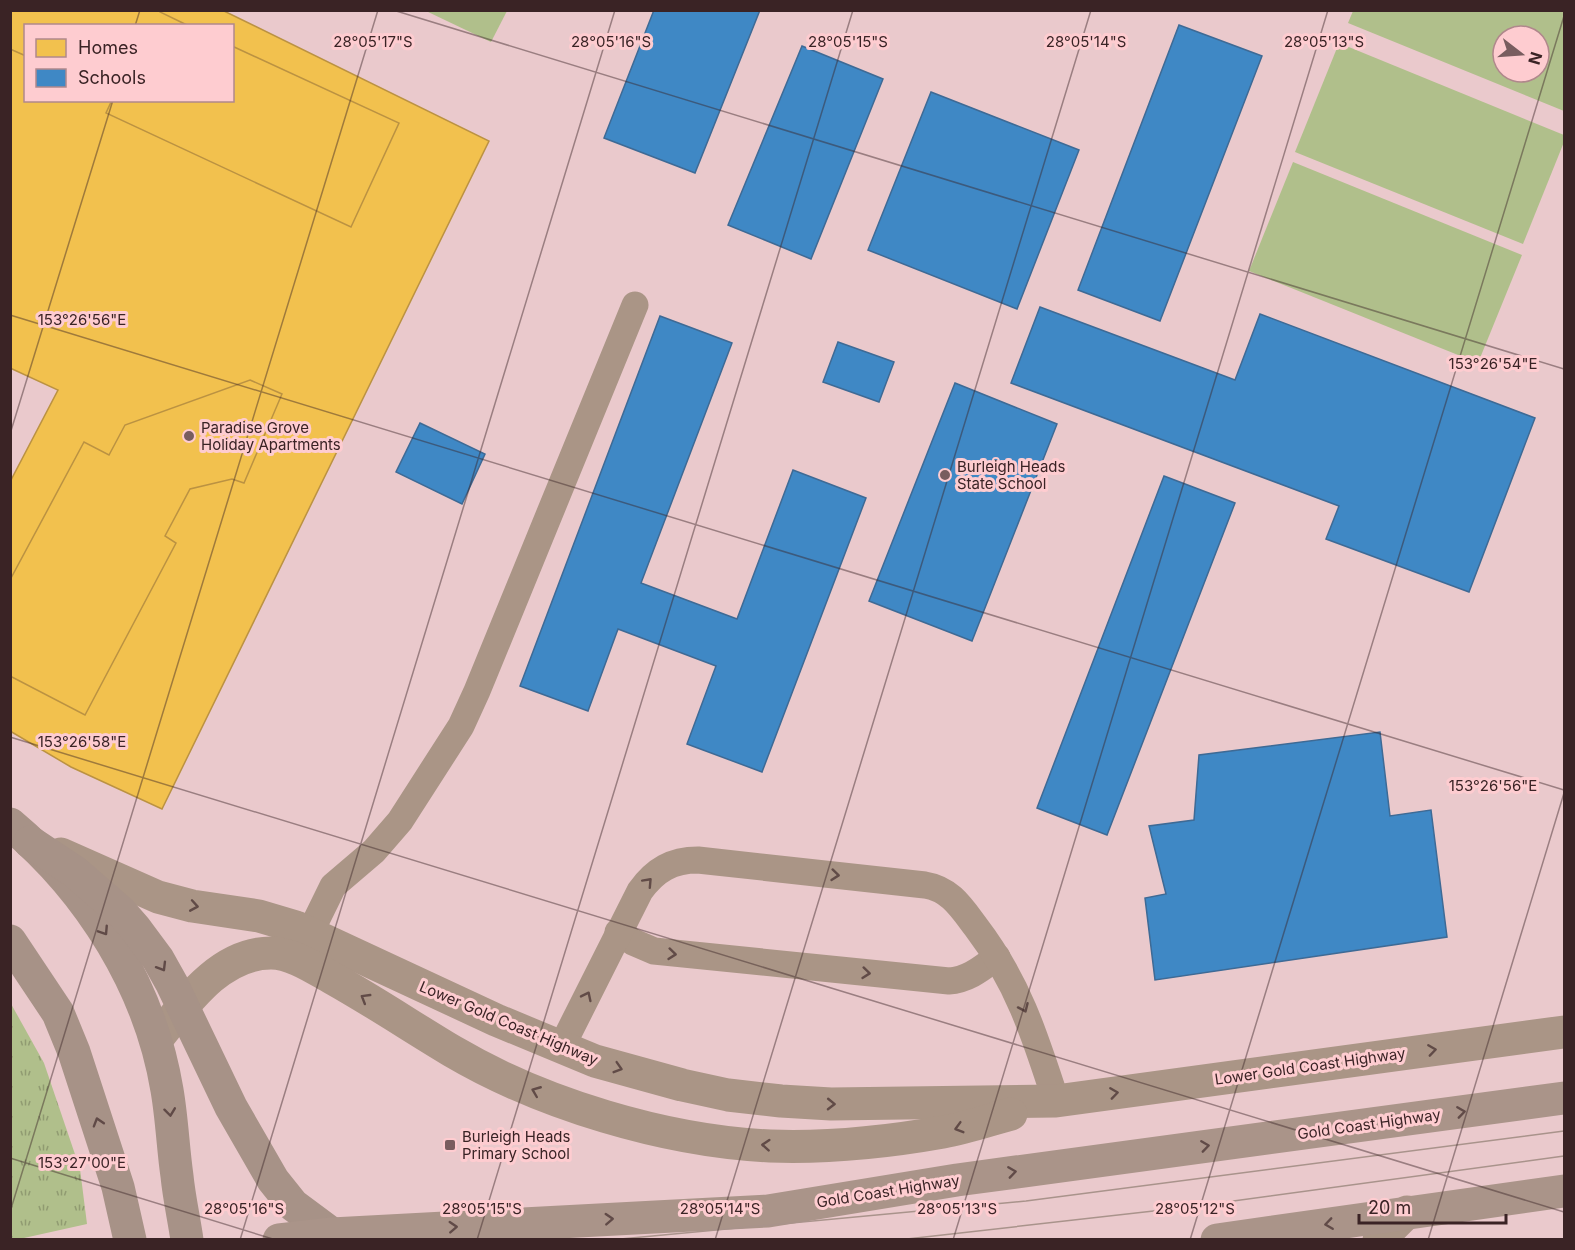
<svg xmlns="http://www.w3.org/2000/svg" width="1575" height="1250" font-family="Inter,sans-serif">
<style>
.grass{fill:url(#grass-tufts)}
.pitch{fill:#b0bf8b;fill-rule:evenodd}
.homes{fill:#f2c14e;stroke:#bb9242;stroke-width:1.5;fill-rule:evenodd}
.schools{fill:#3f88c5;stroke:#3e6a95;stroke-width:1.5}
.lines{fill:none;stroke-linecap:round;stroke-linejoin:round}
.service{stroke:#aa9586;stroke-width:27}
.minor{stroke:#aa9586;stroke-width:33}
.tertiary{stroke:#aa9586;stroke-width:33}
.primary{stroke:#a79287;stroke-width:33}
.trunk{stroke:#aa9489;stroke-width:33}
.tram{stroke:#a9938b;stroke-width:1.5}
.oneway{stroke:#614b47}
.oneway2{stroke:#604a47}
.oneway3{stroke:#614b48}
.ticks{fill:none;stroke:#3a2325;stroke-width:1.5;stroke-opacity:0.45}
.poi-dot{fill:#785d5f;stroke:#feccd0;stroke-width:2}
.labels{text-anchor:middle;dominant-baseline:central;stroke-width:6;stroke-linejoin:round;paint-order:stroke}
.poi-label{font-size:15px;fill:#3a2325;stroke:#feccd0;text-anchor:start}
.street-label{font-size:15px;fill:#3a2325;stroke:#feccd0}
.ticks-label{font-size:15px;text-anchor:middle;fill:#3a2325;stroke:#feccd0;stroke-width:6;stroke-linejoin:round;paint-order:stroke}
</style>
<defs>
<pattern id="grass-tufts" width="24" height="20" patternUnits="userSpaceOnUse" patternTransform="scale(1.5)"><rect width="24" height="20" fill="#b0bf8b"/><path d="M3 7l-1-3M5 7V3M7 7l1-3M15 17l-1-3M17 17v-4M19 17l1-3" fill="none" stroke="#909b71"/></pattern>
</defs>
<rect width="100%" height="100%" fill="#eac9cc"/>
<polygon class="grass" points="10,1002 44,1063 80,1169 87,1224 15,1240 10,1239"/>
<g class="pitch">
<polygon points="426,11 507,10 507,11 491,42"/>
<path d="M 1353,11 L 1564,11 L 1564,111 L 1348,23 ZM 1503,36 L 1539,36 L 1539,72 L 1503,72 Z"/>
<polygon points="1339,43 1564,135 1564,142 1523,244 1295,152"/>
<polygon points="1293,162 1522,255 1478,363 1249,271"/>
</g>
<g class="homes">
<path d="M 10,10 L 222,10 L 489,141 L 162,809 L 71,767 L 10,731 L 10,482 L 58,390 L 10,368 ZM 26,26 L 232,26 L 232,100 L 26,100 Z"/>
<polygon points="10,10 161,10 160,12 189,26 26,26 26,56 10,49"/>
<polygon points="232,46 399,123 351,227 106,113 112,100 232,100"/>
<polygon points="250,380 282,394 244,483 232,479 190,489 165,536 176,543 85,715 10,676 10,580 84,442 109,455 125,425"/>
</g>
<g class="schools">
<polygon points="654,10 760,10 695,173 604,138"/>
<polygon points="1179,25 1262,56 1160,321 1078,290"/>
<polygon points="802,46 883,79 811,259 728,225"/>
<polygon points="931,92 1079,150 1017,309 868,250"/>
<polygon points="1040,307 1235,380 1260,314 1535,418 1469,592 1326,539 1339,506 1011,383"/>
<polygon points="660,316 732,343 641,583 737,619 793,470 866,498 762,772 687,744 716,666 618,629 588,711 520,686"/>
<polygon points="838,342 894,362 879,402 823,382"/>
<polygon points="955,383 1057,424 972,641 869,601"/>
<polygon points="420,423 485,454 462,504 396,472"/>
<polygon points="1164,476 1235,503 1107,835 1037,808"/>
<polygon points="1380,732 1390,816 1431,810 1447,937 1155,980 1145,898 1166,894 1149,826 1194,820 1199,755"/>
</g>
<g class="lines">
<g class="service">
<path d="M 618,932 L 633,942 L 654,951 L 949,981 C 968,980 982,968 997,957"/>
<polyline points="310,933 333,886 374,851 400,821 461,726 477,691 635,305"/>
<path d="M 561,1048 L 640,891 C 655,870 672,860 698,860 L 925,885 C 950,889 961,907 976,927 C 1018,982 1035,1036 1056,1101"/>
</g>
<g class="minor">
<polyline points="61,854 158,897 192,906 259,916 296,927 496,1020 595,1061 682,1085 728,1095 781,1101 831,1104 1056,1101 1564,1032"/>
<path d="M 156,1040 C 185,1004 219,953 271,953 C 292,953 314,968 332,978 C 373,1001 412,1027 452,1051 C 542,1104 665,1141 770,1146 C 827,1148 887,1142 943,1132 C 966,1128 989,1120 1011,1114"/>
</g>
<polyline class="tertiary" points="1379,1240 1407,1212"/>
<g class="primary">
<path d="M 10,824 C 90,891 150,987 167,1090 C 172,1119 173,1148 177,1176 C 179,1197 184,1219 187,1240"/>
<polyline points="30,842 75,872 121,912 135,928 158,959 172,984 231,1107 273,1180 293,1205 332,1234"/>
<polyline points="10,941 58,1013 74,1052 118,1187 130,1240"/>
</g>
<g class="trunk">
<polyline points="279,1240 332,1234 768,1211 957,1180 1564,1098"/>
<polyline points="1217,1240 1564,1191"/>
</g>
<g class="tram">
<polyline points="610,1240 1026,1201 1564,1131"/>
<polyline points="898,1240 1189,1207 1564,1156"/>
</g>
</g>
<defs><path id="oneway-chevron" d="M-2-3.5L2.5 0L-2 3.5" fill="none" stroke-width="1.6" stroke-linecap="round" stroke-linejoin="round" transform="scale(1.5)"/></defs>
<g class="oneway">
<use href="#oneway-chevron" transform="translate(835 875) rotate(6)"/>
<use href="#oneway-chevron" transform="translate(648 882) rotate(-47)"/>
<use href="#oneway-chevron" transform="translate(194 906) rotate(10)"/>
<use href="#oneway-chevron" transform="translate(672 954) rotate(6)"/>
<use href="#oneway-chevron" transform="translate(866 973) rotate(6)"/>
<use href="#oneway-chevron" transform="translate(587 996) rotate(-64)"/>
<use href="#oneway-chevron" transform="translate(365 998) rotate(-149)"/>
<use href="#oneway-chevron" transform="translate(1024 1008) rotate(66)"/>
<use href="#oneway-chevron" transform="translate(1432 1050) rotate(-8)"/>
<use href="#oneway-chevron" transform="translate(618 1068) rotate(17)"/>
<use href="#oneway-chevron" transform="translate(536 1091) rotate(-158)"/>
<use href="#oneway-chevron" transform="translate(1114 1093) rotate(-8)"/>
<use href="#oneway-chevron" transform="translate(831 1104) rotate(1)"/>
<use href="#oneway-chevron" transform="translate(959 1128) rotate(164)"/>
<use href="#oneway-chevron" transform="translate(766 1145) rotate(-176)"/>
</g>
<g class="oneway2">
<use href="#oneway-chevron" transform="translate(104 931) rotate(57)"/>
<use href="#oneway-chevron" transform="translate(162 967) rotate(59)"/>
<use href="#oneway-chevron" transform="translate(170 1112) rotate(83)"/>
<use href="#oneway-chevron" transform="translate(98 1122) rotate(-107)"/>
</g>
<g class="oneway3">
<use href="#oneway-chevron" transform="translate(1461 1112) rotate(-8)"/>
<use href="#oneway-chevron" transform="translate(1205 1146) rotate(-8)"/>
<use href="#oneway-chevron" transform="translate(1012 1172) rotate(-8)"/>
<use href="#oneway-chevron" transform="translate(609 1219) rotate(-3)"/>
<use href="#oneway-chevron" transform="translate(1329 1224) rotate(172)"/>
<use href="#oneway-chevron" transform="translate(453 1227) rotate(-3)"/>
</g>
<path class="ticks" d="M 393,10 L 1564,369M 135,26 L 140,10M 10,315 L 1564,790M 10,434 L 113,100M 10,737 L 1564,1212M 10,1158 L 276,1240M 10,1212 L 378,10M 240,1240 L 615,10M 477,1240 L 853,10M 715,1240 L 1091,10M 953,1240 L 1328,10M 1190,1240 L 1564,16M 1428,1240 L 1564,793"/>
<g class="poi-dot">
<circle cx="189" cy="436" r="6"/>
<circle cx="945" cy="475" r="6"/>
<rect x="444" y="1139" width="12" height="12" rx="3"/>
</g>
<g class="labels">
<g class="poi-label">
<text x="201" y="427">Paradise Grove<tspan x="201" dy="17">Holiday Apartments</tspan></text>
<text x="957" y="466">Burleigh Heads<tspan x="957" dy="17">State School</tspan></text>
<text x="462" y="1136">Burleigh Heads<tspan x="462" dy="17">Primary School</tspan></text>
</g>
<g class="street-label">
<text transform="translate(509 1023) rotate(23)">Lower Gold Coast Highway</text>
<text transform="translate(1310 1066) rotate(-8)">Lower Gold Coast Highway</text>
<text transform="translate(1369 1124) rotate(-8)">Gold Coast Highway</text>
<text transform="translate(888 1191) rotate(-9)">Gold Coast Highway</text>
</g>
</g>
<g class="ticks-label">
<text x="373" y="47">28°05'17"S</text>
<text x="611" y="47">28°05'16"S</text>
<text x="848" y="47">28°05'15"S</text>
<text x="1086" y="47">28°05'14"S</text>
<text x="1324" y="47">28°05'13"S</text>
<text x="82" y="325">153°26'56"E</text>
<text x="1493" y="369">153°26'54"E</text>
<text x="82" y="747">153°26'58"E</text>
<text x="1493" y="791">153°26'56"E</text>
<text x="82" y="1168">153°27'00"E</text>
<text x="244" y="1214">28°05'16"S</text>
<text x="482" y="1214">28°05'15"S</text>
<text x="720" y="1214">28°05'14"S</text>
<text x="957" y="1214">28°05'13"S</text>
<text x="1195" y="1214">28°05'12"S</text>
</g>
<rect width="1575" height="1250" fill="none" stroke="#3a2325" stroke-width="24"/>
<rect x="24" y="24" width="210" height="78" fill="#feccd0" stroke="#b0888c" stroke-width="1.5"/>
<rect x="36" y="39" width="30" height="18" fill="#f2c14e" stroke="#b0888c" stroke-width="1.5"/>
<text x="78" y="54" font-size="18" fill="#3a2325">Homes</text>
<rect x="36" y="69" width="30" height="18" fill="#3f88c5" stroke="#b0888c" stroke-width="1.5"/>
<text x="78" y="84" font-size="18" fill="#3a2325">Schools</text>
<g transform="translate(1521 54) rotate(107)"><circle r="28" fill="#feccd0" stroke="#b0888c" stroke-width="1.5"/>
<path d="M0-4.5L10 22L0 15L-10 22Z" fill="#785d5f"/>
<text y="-9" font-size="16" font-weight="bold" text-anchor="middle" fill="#3a2325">N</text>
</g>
<path d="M1359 1214v9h147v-9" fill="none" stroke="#3a2325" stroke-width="3"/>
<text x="1368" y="1214" font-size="18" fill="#3a2325" stroke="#feccd0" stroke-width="4.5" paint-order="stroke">20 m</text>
</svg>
